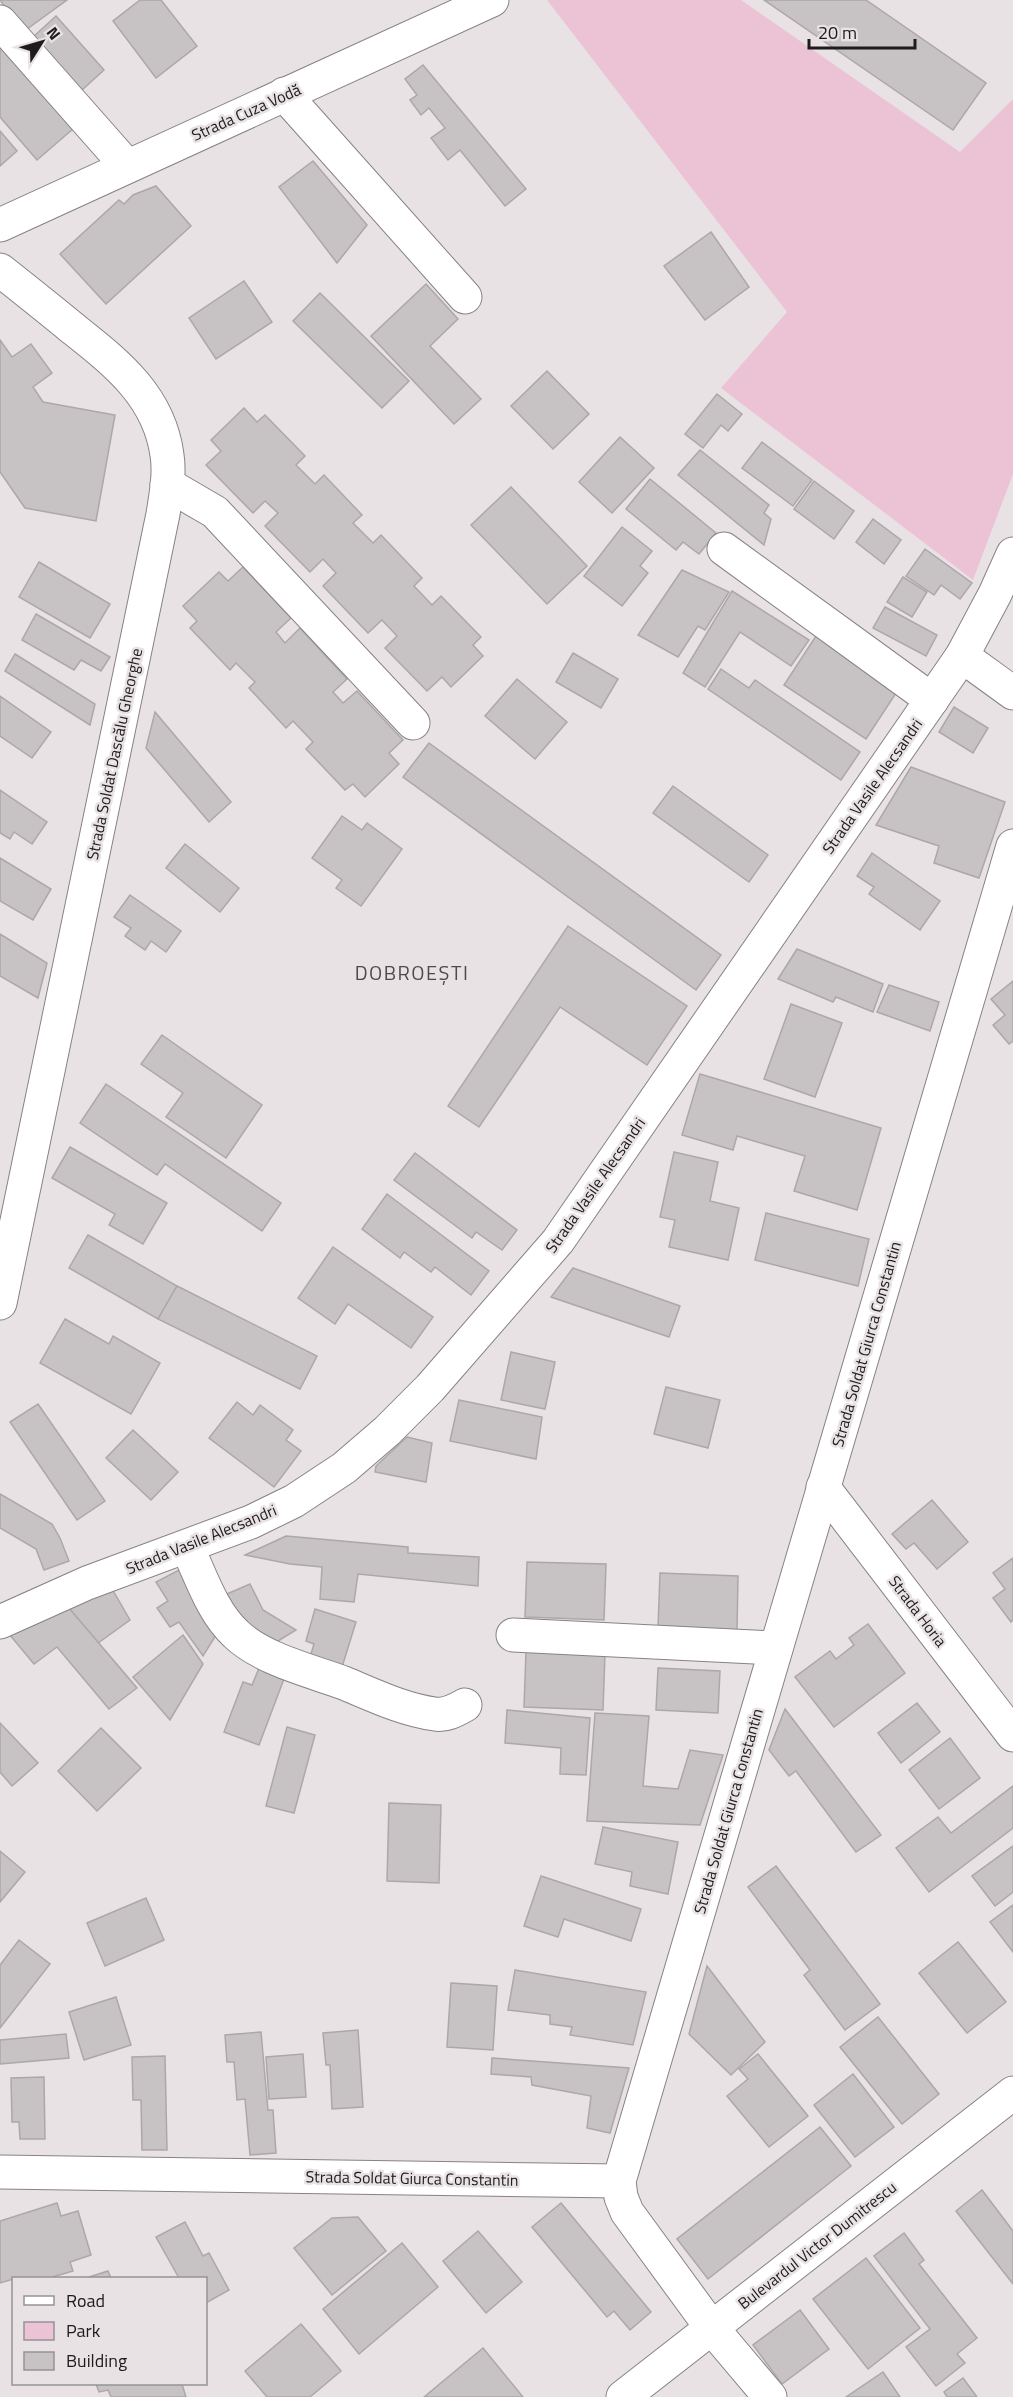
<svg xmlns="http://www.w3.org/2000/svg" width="1013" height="2397" font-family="'Titillium Web',sans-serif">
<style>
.green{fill:#ecc3d4}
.building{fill:#c7c2c4;stroke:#ada7aa;stroke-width:1.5}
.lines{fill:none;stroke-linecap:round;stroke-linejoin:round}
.minor-casing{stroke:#888284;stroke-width:35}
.minor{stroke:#fff;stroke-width:33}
.labels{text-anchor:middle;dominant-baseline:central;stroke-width:5;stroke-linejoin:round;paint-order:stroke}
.street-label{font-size:16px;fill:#1d1b1c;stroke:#e8e2e5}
.quarter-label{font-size:20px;letter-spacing:1.5px;fill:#4e4a4c;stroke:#e8e2e5}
</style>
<rect width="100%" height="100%" fill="#e8e2e5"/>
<polygon class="green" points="547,0 741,0 960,152 1013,99 1013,474 973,580 721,388 787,312"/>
<g class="building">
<polygon points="0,0 67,0 23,32"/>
<polygon points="140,0 161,0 197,46 156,78 113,21"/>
<polygon points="764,0 866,0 986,83 953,130"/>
<polygon points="56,16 104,70 81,91 33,37"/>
<polygon points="0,43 73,129 37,160 0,117"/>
<polygon points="423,65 526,189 505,206 460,150 448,160 431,138 445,128 429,108 421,115 410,100 417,95 405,79"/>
<polygon points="0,131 17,151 0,166"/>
<polygon points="313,161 367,225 337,263 279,187"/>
<polygon points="156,186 191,226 106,304 60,254 119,200 124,204 133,195"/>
<polygon points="711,232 749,287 705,320 664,266"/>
<polygon points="244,281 272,322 216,359 189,318"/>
<polygon points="426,284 458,319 430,346 481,399 454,424 371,336"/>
<polygon points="320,293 409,381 382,408 293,321"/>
<polygon points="0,340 12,357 31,344 52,373 33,387 43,402 115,415 96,521 25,508 0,472"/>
<polygon points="547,371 589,414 553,449 511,406"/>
<polygon points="717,394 742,414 728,431 721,425 703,448 685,434"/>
<polygon points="244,408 257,422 265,415 305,456 296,465 315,484 324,475 362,515 353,523 373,543 381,535 422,578 414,586 432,605 441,596 481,637 473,645 483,656 451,687 442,677 427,691 385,648 397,636 382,620 368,633 323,586 336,573 323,559 310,572 265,526 278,513 265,501 253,513 206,465 221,451 211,440"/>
<polygon points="620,437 654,468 612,513 579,482"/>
<polygon points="762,442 812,480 793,506 742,468"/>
<polygon points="700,450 769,505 764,513 771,519 764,545 678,475"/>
<polygon points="650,479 716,533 699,554 683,542 676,550 626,509"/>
<polygon points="814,481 854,511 834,539 794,509"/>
<polygon points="511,487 587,566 547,604 471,525"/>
<polygon points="873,519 901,540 884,564 856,542"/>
<polygon points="622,527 652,551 640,566 648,573 622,606 584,576"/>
<polygon points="925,549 972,583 960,599 941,585 934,595 906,576"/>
<polygon points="39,562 110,604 90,638 19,597"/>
<polygon points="243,567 291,618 276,632 285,643 300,628 347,679 333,692 343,703 357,691 403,740 389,753 399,764 365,797 353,784 345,790 306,749 313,742 293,721 286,728 249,688 255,682 236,663 230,670 190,628 197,621 183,606 219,572 228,581"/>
<polygon points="682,570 729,592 705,630 698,626 678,657 638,635"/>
<polygon points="903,577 927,592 912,617 887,602"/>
<polygon points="732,591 809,640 791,666 740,632 705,687 683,673"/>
<polygon points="885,607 937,635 926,656 873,628"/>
<polygon points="36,614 110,657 101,671 81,660 74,670 22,640"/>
<polygon points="816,636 898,690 866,739 784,685"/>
<polygon points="573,653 618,679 601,708 556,682"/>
<polygon points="15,654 95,704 90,725 5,671"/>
<polygon points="721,669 749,688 755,680 860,752 841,780 708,689"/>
<polygon points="517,679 567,722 535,759 485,716"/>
<polygon points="0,696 51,732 32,758 0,736"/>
<polygon points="954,707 988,728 973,753 939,732"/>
<polygon points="155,712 231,802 209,822 146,748"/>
<polygon points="429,743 721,955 696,990 403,777"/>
<polygon points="911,767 1005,802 979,878 934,863 939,846 876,825"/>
<polygon points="673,786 768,855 749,882 653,813"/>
<polygon points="0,790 47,822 32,844 14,832 10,839 0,833"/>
<polygon points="342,816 362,830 367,823 402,849 361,906 336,888 342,880 312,858"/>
<polygon points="185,844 239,888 220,912 166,868"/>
<polygon points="872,853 940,901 920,930 869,894 874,887 857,876"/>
<polygon points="0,858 51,889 33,920 0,901"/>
<polygon points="130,895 181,931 166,952 151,941 145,950 125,936 131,928 114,917"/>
<polygon points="568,926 687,1006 647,1065 560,1007 479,1127 448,1106"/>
<polygon points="0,934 47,963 38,998 0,976"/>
<polygon points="797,949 883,984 873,1012 836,997 833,1002 778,979"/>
<polygon points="1013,981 1013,1041 1009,1044 993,1025 1005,1015 991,999"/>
<polygon points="889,985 939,1002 930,1031 877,1012"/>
<polygon points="791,1004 842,1023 815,1097 764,1079"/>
<polygon points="162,1035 262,1105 226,1158 166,1117 183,1093 141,1064"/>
<polygon points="700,1074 881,1128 857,1210 794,1191 805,1156 737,1136 733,1150 682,1135"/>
<polygon points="106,1084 281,1203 262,1231 165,1164 157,1175 80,1123"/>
<polygon points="70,1147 167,1203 143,1244 109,1225 115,1214 52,1178"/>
<polygon points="674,1152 718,1162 710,1201 739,1208 728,1260 669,1247 675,1220 660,1217"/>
<polygon points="415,1153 517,1230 502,1250 476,1232 472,1238 394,1180"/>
<polygon points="387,1194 489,1271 471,1295 435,1267 431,1272 404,1252 400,1258 362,1229"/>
<polygon points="766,1213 869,1239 858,1286 755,1260"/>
<polygon points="88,1235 177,1286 158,1319 69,1268"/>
<polygon points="333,1247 433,1317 411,1348 348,1304 335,1324 298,1298"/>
<polygon points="573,1268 680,1306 669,1337 551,1297"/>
<polygon points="177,1286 317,1356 300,1389 158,1319"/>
<polygon points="65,1319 109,1344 113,1336 160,1363 131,1414 40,1363"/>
<polygon points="511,1352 555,1362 545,1409 501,1400"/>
<polygon points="666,1387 720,1400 708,1448 654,1434"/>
<polygon points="459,1400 542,1417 536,1459 450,1441"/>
<polygon points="237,1402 253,1415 260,1405 293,1430 286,1440 301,1451 274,1487 209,1438"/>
<polygon points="38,1404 105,1501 77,1520 10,1422"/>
<polygon points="133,1430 178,1472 151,1500 106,1458"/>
<polygon points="407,1437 432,1443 426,1482 375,1472 376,1466"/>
<polygon points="0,1494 52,1524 60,1538 69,1561 44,1570 36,1549 0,1528"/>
<polygon points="932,1500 968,1542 937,1569 914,1543 906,1549 892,1534"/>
<polygon points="286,1536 408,1547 408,1553 479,1557 478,1586 358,1574 354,1602 320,1599 322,1567 290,1564 245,1555"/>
<polygon points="1013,1558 1013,1620 1011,1622 993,1598 1005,1589 993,1573"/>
<polygon points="527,1562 606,1564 604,1620 525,1617"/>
<polygon points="183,1568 218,1632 203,1656 179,1622 170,1627 157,1608 168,1601 156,1582"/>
<polygon points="660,1573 738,1576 737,1631 658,1628"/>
<polygon points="250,1584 263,1610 296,1630 273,1644 240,1621 227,1594"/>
<polygon points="111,1587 130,1620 98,1643 63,1601"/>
<polygon points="63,1601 137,1688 109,1709 57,1647 34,1664 9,1634"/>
<polygon points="315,1609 356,1622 342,1667 310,1657 314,1644 306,1641"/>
<polygon points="868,1624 905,1673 834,1727 795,1677 830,1651 836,1659 854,1645 849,1638"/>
<polygon points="183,1635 203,1664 170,1720 133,1677"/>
<polygon points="526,1651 605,1654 603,1710 524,1707"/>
<polygon points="262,1661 287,1671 259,1745 224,1732 243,1682 252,1685"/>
<polygon points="658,1668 720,1671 718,1713 656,1710"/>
<polygon points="917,1703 940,1732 901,1763 878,1733"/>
<polygon points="785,1709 881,1835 856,1852 796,1771 789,1776 769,1750"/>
<polygon points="507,1710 590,1718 586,1775 560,1774 561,1748 505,1743"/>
<polygon points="595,1713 649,1716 643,1786 678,1789 690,1750 723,1755 700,1825 587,1821"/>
<polygon points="0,1723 38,1763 12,1786 0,1772"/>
<polygon points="287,1727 315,1735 294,1813 266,1806"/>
<polygon points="101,1728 141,1768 97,1811 58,1771"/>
<polygon points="950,1738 980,1778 939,1809 909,1770"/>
<polygon points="1013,1786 1013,1828 929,1892 896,1848 938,1817 951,1833"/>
<polygon points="389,1803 441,1805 439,1883 387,1881"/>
<polygon points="603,1827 678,1842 668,1894 630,1886 632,1872 595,1864"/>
<polygon points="1013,1846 1013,1892 995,1906 972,1876"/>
<polygon points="0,1851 25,1872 0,1902"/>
<polygon points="776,1866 880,2004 845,2030 804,1975 810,1970 748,1887"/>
<polygon points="541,1876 641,1909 631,1941 564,1919 558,1937 524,1926"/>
<polygon points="146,1898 164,1940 105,1966 87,1923"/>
<polygon points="1013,1905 1013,1952 990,1922"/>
<polygon points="19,1940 50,1964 0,2028 0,1965"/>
<polygon points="958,1942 1006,2002 967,2033 919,1973"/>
<polygon points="707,1966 765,2042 731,2075 689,2034"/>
<polygon points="515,1970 646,1992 633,2045 570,2035 572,2027 550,2024 550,2015 508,2010"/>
<polygon points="451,1983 497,1986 493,2050 447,2047"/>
<polygon points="116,1997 131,2045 84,2060 69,2012"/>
<polygon points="878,2017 939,2094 902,2124 840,2047"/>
<polygon points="358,2030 363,2107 332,2109 330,2065 326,2065 323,2033"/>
<polygon points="261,2032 268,2110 273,2110 276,2153 250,2155 245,2099 237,2100 234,2062 227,2062 225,2035"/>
<polygon points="66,2034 69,2058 0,2064 0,2040"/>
<polygon points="303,2054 306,2097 269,2099 266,2057"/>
<polygon points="758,2054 808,2116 769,2147 727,2096 748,2079 739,2069"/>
<polygon points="165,2056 167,2150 142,2150 141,2100 133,2100 132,2057"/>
<polygon points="492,2058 629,2068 610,2133 587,2128 591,2096 532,2085 531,2077 491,2074"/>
<polygon points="853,2074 894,2127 855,2157 814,2105"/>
<polygon points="44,2077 45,2139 20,2139 19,2122 12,2122 11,2078"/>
<polygon points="820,2127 851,2166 708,2279 677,2239"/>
<polygon points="982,2190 1013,2231 1013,2284 956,2211"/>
<polygon points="57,2203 61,2216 78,2211 91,2255 70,2262 73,2271 49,2278 21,2278 20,2277 0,2283 0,2221"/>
<polygon points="561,2203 651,2312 630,2330 614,2311 607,2317 532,2227"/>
<polygon points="358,2217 386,2251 332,2295 294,2248 332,2218"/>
<polygon points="185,2222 203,2256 209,2253 229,2290 206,2303 206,2278 179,2278 156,2237"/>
<polygon points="478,2231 522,2282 486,2313 443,2261"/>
<polygon points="904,2233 924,2260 919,2264 977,2338 957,2354 965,2363 936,2386 906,2347 930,2329 874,2256"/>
<polygon points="402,2243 438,2287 359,2354 323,2309"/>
<polygon points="866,2258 920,2328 868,2369 813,2299"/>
<polygon points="108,2271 111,2278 86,2278"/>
<polygon points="800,2310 829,2349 782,2384 753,2345"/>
<polygon points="301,2324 341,2371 310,2397 267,2397 245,2371"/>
<polygon points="483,2348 523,2397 424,2397"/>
<polygon points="883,2372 900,2397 846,2397"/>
<polygon points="963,2378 977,2397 947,2397 944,2392"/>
<polygon points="96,2384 182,2384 186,2397 111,2397 108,2390 99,2392"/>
</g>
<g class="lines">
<g class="minor-casing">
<g id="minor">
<polyline points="0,22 127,166"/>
<polyline points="284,94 465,297"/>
<polyline points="0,225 492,0"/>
<path d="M 0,270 C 24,289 48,308 71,327 C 115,362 159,395 167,455 C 170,474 166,495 163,514 L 0,1303"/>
<polyline points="167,484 215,512 413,723"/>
<polyline points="724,549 932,700"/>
<polyline points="962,656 1013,693"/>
<polyline points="823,1487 1013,1735"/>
<path d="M 187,1547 C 201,1576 212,1612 236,1634 C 262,1659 311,1671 344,1683 C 373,1695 404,1710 435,1714 C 446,1716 456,1710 465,1705"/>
<polyline points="0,1622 87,1583 251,1522 294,1501 344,1468 387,1431 430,1388 558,1241 962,656 995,594 1013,554"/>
<polyline points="513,1635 776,1648"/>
<polyline points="0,2172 619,2181"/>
<polyline points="623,2397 1013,2093"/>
<polyline points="770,2397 711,2327 627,2212 621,2197 619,2181 1013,846"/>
</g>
</g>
<use href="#minor" class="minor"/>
</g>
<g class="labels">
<g class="street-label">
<text transform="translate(246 112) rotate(-24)">Strada Cuza Vodă</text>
<text transform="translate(114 754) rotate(-78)">Strada Soldat Dascălu Gheorghe</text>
<text transform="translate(872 786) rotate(-55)">Strada Vasile Alecsandri</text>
<text transform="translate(595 1185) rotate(-55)">Strada Vasile Alecsandri</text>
<text transform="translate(866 1344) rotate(-74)">Strada Soldat Giurca Constantin</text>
<text transform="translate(201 1539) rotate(-22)">Strada Vasile Alecsandri</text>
<text transform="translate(918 1611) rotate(53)">Strada Horia</text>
<text transform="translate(728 1811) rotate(-74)">Strada Soldat Giurca Constantin</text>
<text transform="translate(412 2178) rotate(1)">Strada Soldat Giurca Constantin</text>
<text transform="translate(817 2245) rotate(-38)">Bulevardul Victor Dumitrescu</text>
</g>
<g class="quarter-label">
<text x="412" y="972">DOBROEȘTI</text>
</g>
</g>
<rect x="12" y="2277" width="195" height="108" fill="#e8e2e5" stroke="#979295" stroke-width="1.5"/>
<rect x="24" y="2296" width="30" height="9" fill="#ffffff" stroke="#979295" stroke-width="1.5"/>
<text x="66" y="2307" font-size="18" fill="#1d1b1c">Road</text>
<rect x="24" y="2322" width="30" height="18" fill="#ecc3d4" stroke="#979295" stroke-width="1.5"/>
<text x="66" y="2337" font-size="18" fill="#1d1b1c">Park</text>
<rect x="24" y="2352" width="30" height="18" fill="#c7c2c4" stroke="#979295" stroke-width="1.5"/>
<text x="66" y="2367" font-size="18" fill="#1d1b1c">Building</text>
<g transform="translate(42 42) rotate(53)" stroke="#e8e2e5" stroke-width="4.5" paint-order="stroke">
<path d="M0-4.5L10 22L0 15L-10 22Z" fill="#1d1b1c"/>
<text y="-9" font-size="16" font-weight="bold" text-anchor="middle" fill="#1d1b1c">N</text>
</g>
<path d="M809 39v9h106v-9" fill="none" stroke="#1d1b1c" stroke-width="3"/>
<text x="818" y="39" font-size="18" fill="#1d1b1c" stroke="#e8e2e5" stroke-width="4.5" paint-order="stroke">20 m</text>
</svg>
